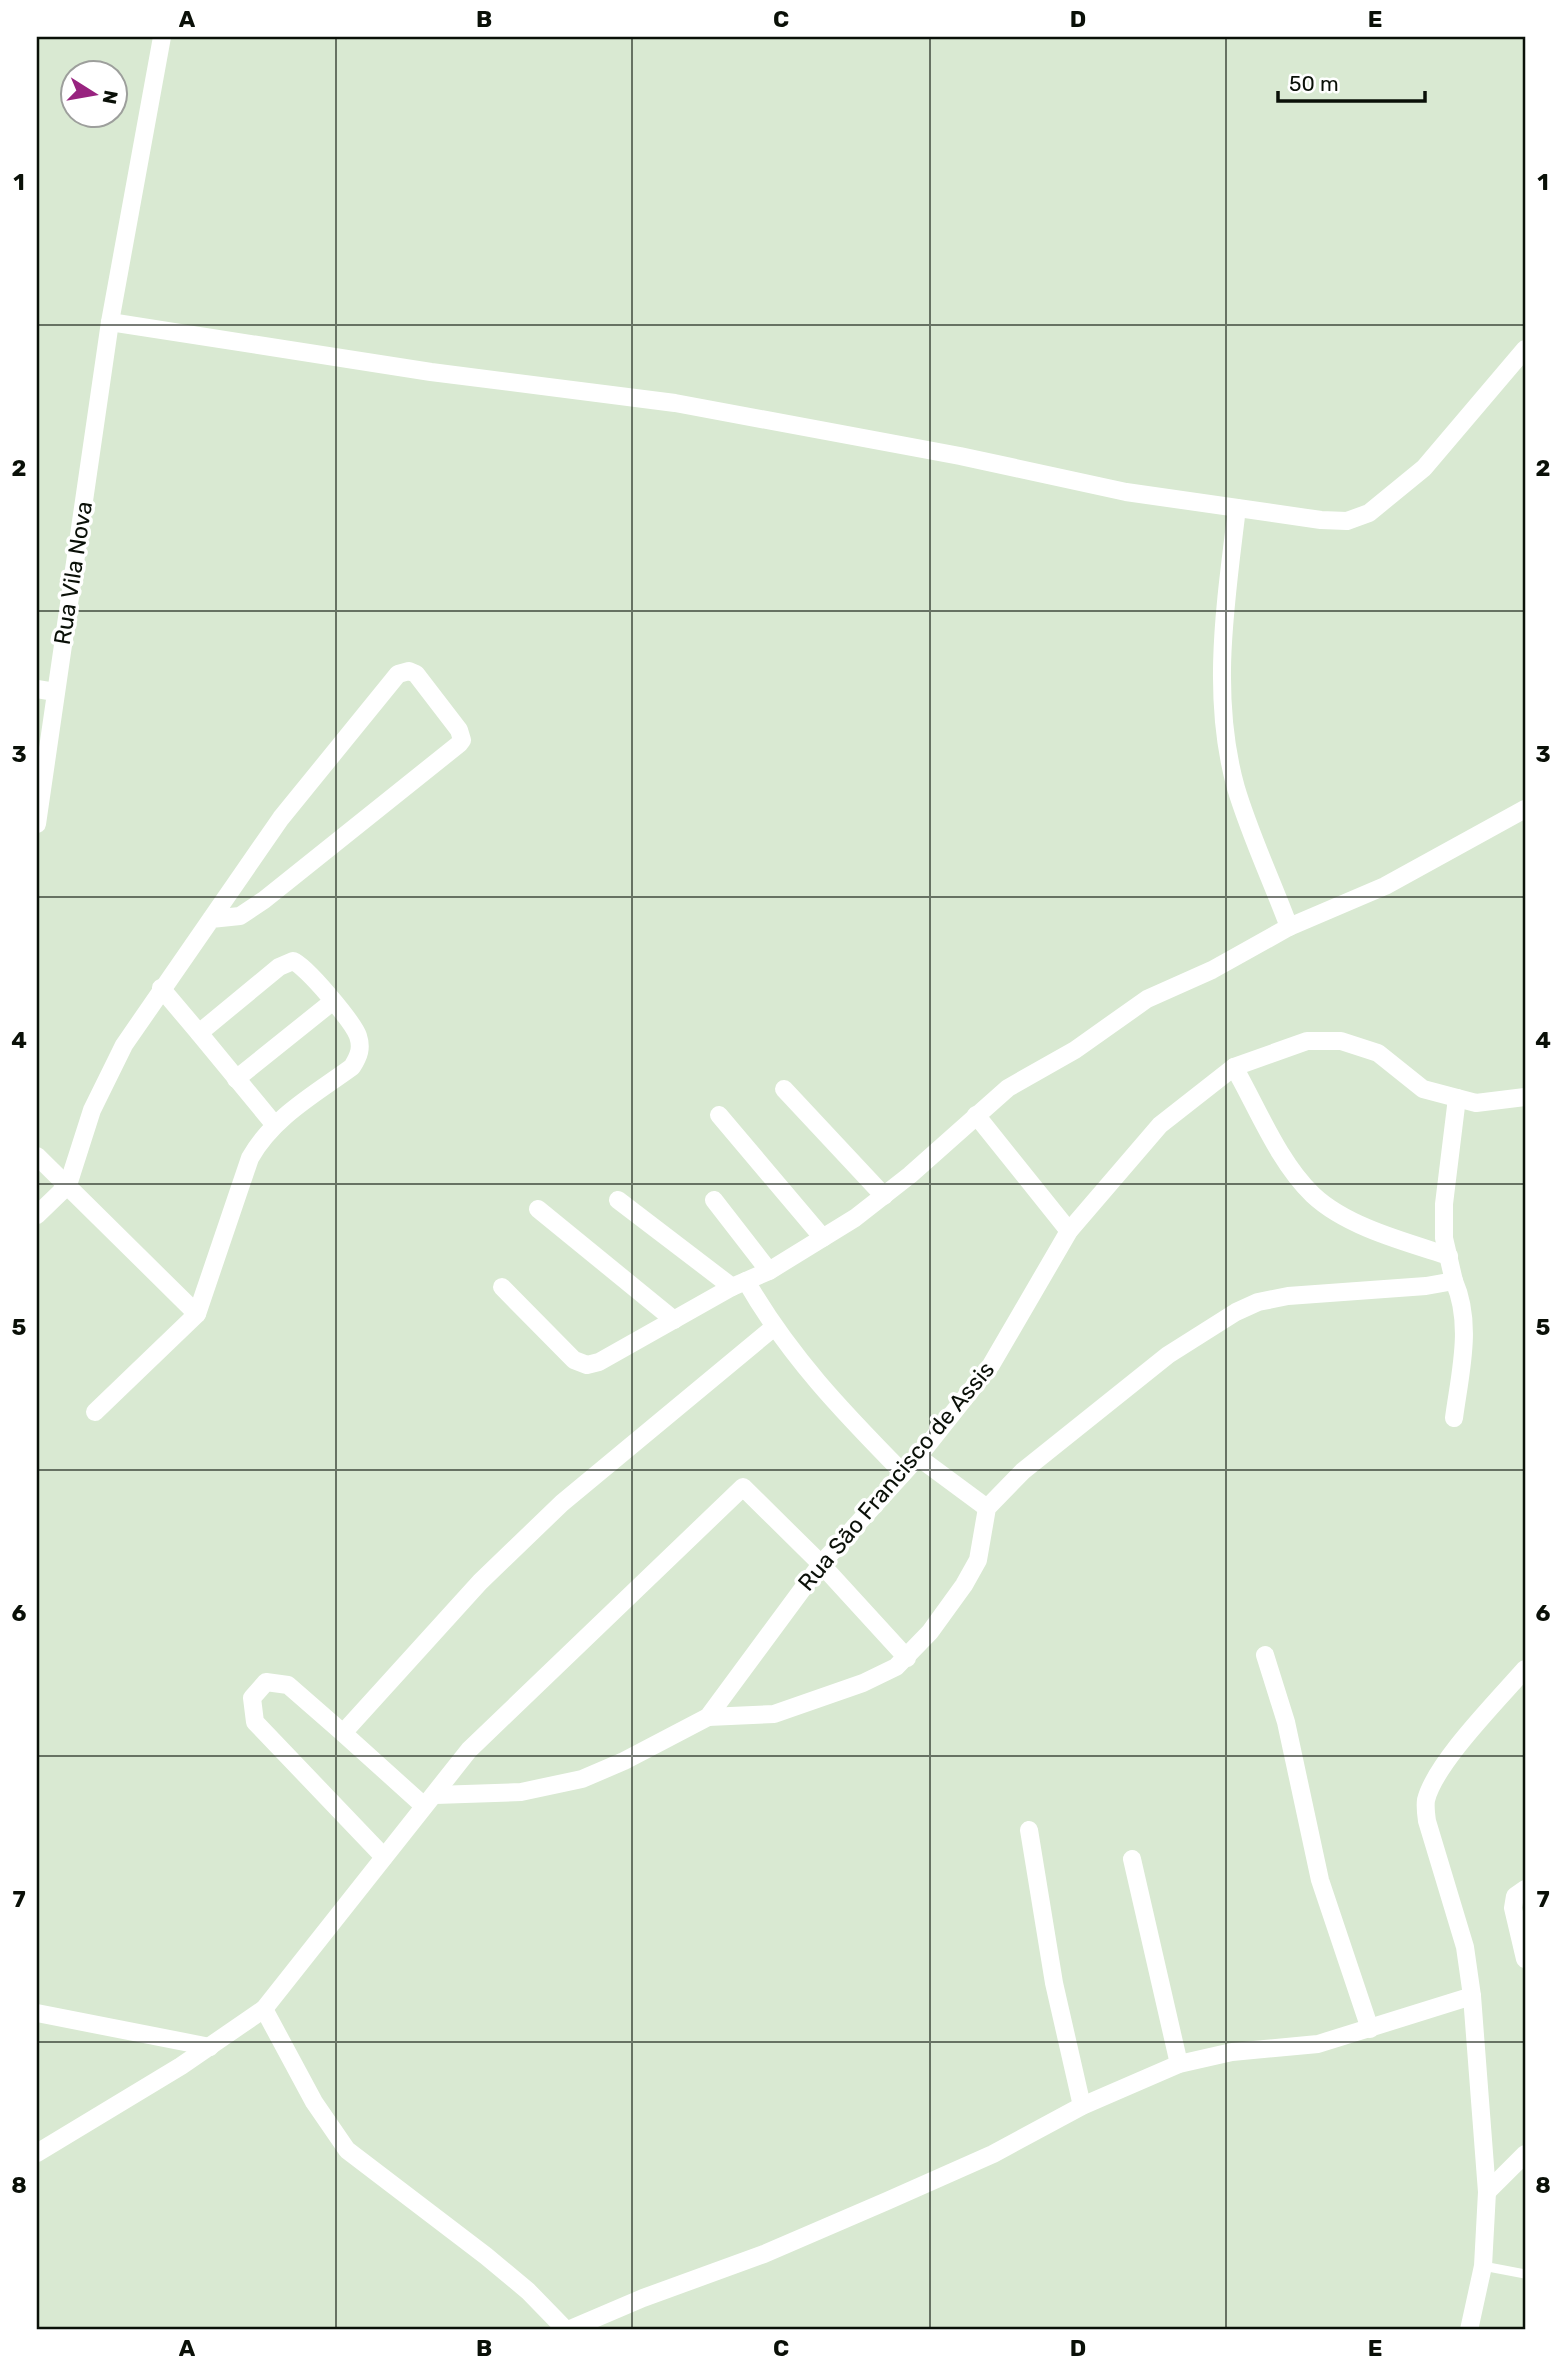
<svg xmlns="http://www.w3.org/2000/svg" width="1562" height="2367" font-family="Rubik,sans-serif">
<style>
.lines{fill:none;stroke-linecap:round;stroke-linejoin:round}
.lane{stroke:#fff;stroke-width:9}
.street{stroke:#fff;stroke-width:18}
.grid{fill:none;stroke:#0a1008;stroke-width:2;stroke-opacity:0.55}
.labels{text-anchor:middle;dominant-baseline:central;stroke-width:7;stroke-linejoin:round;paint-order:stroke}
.street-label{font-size:23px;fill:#0a1008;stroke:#fff}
.neatline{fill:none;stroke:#0a1008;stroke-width:2.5}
.grid-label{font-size:23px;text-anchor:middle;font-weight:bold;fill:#0a1008}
</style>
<rect width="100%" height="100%" fill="#d9e9d2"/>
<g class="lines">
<polyline class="lane" points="1483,2266 1525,2274"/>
<g class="street">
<polyline points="110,322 431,372 675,403 960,456 1126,492 1321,520 1347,521 1369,513 1424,468 1525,349"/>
<path d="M 1237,508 C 1226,600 1210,696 1236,788 C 1250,835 1272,881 1289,927"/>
<polyline points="37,689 55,692"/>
<polyline points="37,824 110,322 162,37"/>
<path d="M 161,988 L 199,1033 L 279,967 L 293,961 C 306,966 353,1022 358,1036 C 362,1048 359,1056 352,1067 C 315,1094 273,1117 250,1158 L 197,1314"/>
<polyline points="199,1033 274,1124"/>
<path d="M 1234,1067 C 1258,1109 1278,1161 1313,1195 C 1347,1227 1406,1242 1449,1256"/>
<polyline points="236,1079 332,1002"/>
<polyline points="784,1089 884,1196"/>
<polyline points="719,1115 823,1238"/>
<polyline points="976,1115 1069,1231"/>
<polyline points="37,1156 197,1314 95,1412"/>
<polyline points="618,1200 732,1287"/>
<polyline points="714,1200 769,1271"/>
<polyline points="538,1209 674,1320"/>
<polyline points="37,1215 68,1185 92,1110 124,1045 281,818 398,674 409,671 416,674 459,730 462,740 459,744 264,900 240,916 211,919"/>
<path d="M 746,1281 C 789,1356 843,1412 903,1473"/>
<path d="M 1454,1281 C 1473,1324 1460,1373 1454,1418"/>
<polyline points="502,1287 574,1360 587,1365 599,1362 732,1287 769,1271 855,1218 910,1175 1008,1088 1075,1050 1147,999 1212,970 1289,927 1385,886 1525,809"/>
<polyline points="918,1457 987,1508"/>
<polyline points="1265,1655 1286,1722 1320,1880 1370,2029"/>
<polyline points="708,1717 774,1714 863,1683 896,1667 930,1632 964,1585 978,1560 987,1508 1023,1471 1168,1355 1236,1312 1258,1302 1288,1296 1426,1286 1454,1281 1444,1238 1444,1204 1457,1098"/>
<polyline points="343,1733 288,1685 266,1682 252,1698 255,1722 384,1857"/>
<polyline points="435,1795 521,1792 582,1779 624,1761 708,1717 821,1564 918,1457 991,1365 1069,1231 1160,1125 1234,1067 1307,1041 1341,1041 1378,1053 1423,1089 1476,1103 1525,1097"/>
<polyline points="424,1806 343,1733 480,1582 562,1503 773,1328"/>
<polyline points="1029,1830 1054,1983 1082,2106"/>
<polyline points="1132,1859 1179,2064"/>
<polyline points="1525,1889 1515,1896 1513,1908 1525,1959"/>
<polyline points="264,2009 314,2102 347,2150 486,2256 528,2291 566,2330"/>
<polyline points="37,2013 210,2047"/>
<polyline points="37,2153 181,2066 264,2009 469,1750 743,1487 821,1564 907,1658"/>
<polyline points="1487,2192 1525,2154"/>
<polyline points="568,2330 643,2298 764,2254 887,2201 993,2154 1082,2106 1179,2064 1232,2052 1318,2044 1472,1996"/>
<path d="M 1469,2330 L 1483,2266 L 1487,2192 L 1472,1996 L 1465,1947 L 1427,1821 C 1426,1814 1425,1807 1426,1800 C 1435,1763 1499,1699 1525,1669"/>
</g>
</g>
<path class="grid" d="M 336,37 L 336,2330M 632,37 L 632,2330M 930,37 L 930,2330M 1226,37 L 1226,2330M 37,325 L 1525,325M 37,611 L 1525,611M 37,897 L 1525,897M 37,1184 L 1525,1184M 37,1470 L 1525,1470M 37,1756 L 1525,1756M 37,2042 L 1525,2042"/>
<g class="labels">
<g class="street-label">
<text transform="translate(73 573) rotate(-81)">Rua Vila Nova</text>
<text transform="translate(896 1476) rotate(-50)">Rua São Francisco de Assis</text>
</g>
</g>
<rect width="1562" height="2367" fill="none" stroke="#ffffff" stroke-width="77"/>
<g transform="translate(94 94) rotate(101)"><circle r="33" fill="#ffffff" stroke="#9d9f9c" stroke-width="2"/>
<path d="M0-5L12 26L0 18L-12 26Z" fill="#98237f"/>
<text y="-10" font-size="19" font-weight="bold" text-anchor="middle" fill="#0a1008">N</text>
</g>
<path d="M1278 91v10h147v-10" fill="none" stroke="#0a1008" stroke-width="3.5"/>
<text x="1289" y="91" font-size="21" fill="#0a1008" stroke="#ffffff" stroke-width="5" paint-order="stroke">50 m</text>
<rect x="38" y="38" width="1486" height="2290" class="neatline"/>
<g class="grid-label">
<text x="187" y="27">A</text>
<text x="484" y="27">B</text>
<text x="781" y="27">C</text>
<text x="1078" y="27">D</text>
<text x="1375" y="27">E</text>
<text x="19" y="190">1</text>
<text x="1543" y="190">1</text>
<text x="19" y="476">2</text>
<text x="1543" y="476">2</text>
<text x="19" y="762">3</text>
<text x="1543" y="762">3</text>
<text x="19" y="1048">4</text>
<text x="1543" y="1048">4</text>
<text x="19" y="1335">5</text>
<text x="1543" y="1335">5</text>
<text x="19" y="1621">6</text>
<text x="1543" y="1621">6</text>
<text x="19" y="1907">7</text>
<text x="1543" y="1907">7</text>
<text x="19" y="2193">8</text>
<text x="1543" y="2193">8</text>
<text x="187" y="2356">A</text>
<text x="484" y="2356">B</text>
<text x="781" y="2356">C</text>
<text x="1078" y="2356">D</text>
<text x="1375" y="2356">E</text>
</g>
</svg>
